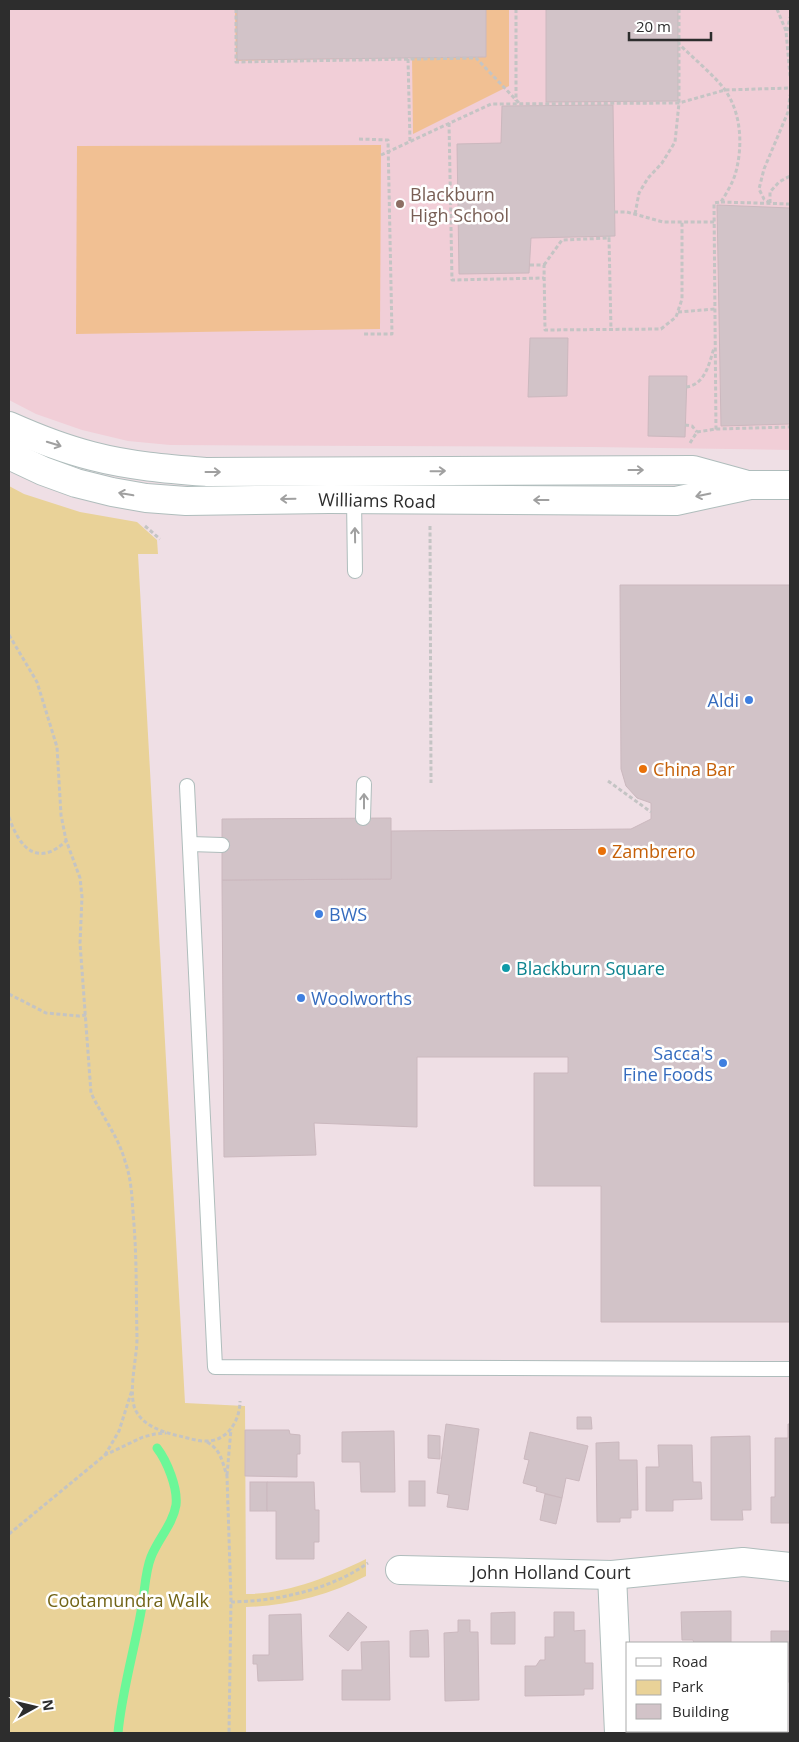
<svg xmlns="http://www.w3.org/2000/svg" width="799" height="1742" font-family="'Open Sans',sans-serif">
<style>
.education{fill:#f1ced7}
.green{fill:#e9d298}
.pitch{fill:#f1c093}
.lines{fill:none;stroke-linecap:round;stroke-linejoin:round}
.stream{stroke:#6cf798;stroke-width:9}
.building{fill:#d2c3c8;stroke:#cbb8be}
.service-casing{stroke:#afbdbc;stroke-width:16}
.minor-casing{stroke:#afbdbc;stroke-width:30}
.secondary-casing{stroke:#afbdbc;stroke-width:30}
.path{stroke:#c4c4c4;stroke-width:3;stroke-dasharray:4 2.5;stroke-linecap:butt}
.service{stroke:#fff;stroke-width:14}
.minor{stroke:#fff;stroke-width:28}
.secondary{stroke:#fff;stroke-width:28}
.oneway{stroke:#a0a0a0}
.education-dot{fill:#8d6e63;stroke:#fff;stroke-width:2}
.shop-dot{fill:#3f7fe0;stroke:#fff;stroke-width:2}
.food-dot{fill:#e8710a;stroke:#fff;stroke-width:2}
.culture-dot{fill:#0f9aa8;stroke:#fff;stroke-width:2}
.labels{text-anchor:middle;dominant-baseline:central;stroke-width:5;stroke-linejoin:round;paint-order:stroke}
.education-label{font-size:18px;fill:#785e54;stroke:#fff;text-anchor:start}
.street-label{font-size:18px;fill:#2d2d2d;stroke:#fff}
.shop-label{font-size:18px;fill:#366cbe;stroke:#fff;text-anchor:end}
.food-label{font-size:18px;fill:#c56008;stroke:#fff;text-anchor:start}
.culture-label{font-size:18px;fill:#0d838f;stroke:#fff;text-anchor:start}
.park-label{font-size:18px;fill:#716316;stroke:#fff}
</style>
<rect width="100%" height="100%" fill="#efdfe5"/>
<polygon class="education" points="9,9 790,9 790,450 592,447 170,445 128,441 82,430 36,414 9,400"/>
<path class="green" d="M 9,486 L 24,494 L 80,512 L 137,522 L 157,540 L 158,554 L 138,554 L 185,1403 L 245,1406 L 246,1594 C 287,1594 329,1577 366,1559 L 366,1576 C 330,1595 286,1606 246,1607 L 246,1733 L 9,1733 Z"/>
<g class="pitch">
<polygon points="235,9 509,9 509,86 413,134 412,57 236,61"/>
<polygon points="381,145 380,329 76,334 77,146"/>
</g>
<g class="lines">
<path class="stream" d="M 118,1733 C 122,1690 135,1648 142,1606 C 145,1590 145,1572 151,1557 C 158,1539 173,1524 176,1505 C 178,1488 167,1461 157,1448"/>
</g>
<g class="building">
<polygon points="237,9 486,9 486,57 237,60"/>
<polygon points="546,9 678,9 678,101 546,102"/>
<polygon points="613,105 615,236 531,238 529,273 459,274 457,144 501,143 502,106"/>
<polygon points="717,205 790,208 790,424 721,426"/>
<polygon points="530,338 568,338 567,396 528,397"/>
<polygon points="649,376 687,376 685,437 648,436"/>
<polygon points="620,585 790,585 790,1322 601,1322 601,1186 534,1186 534,1073 568,1073 568,1057 417,1057 417,1127 314,1123 316,1155 224,1157 222,880 391,879 391,831 631,829 651,819 651,803 637,798 626,786 621,769"/>
<polygon points="391,818 391,879 222,880 222,819"/>
<polygon points="577,1417 591,1417 592,1429 577,1429"/>
<polygon points="446,1424 479,1429 468,1510 447,1507 449,1495 437,1493"/>
<polygon points="788,1424 790,1424 790,1523 771,1523 771,1497 775,1497 775,1438 788,1438"/>
<polygon points="245,1430 289,1430 290,1434 300,1435 300,1454 297,1454 297,1477 245,1476"/>
<polygon points="394,1431 395,1492 361,1492 360,1462 342,1462 342,1432"/>
<polygon points="530,1432 588,1446 579,1481 566,1478 562,1498 536,1491 537,1487 523,1483 529,1460 524,1459"/>
<polygon points="428,1435 440,1436 440,1459 428,1458"/>
<polygon points="750,1436 751,1510 742,1510 743,1520 711,1520 711,1437"/>
<polygon points="619,1442 619,1460 637,1460 638,1510 631,1510 631,1518 620,1518 620,1522 597,1522 596,1443"/>
<polygon points="658,1445 692,1445 693,1482 701,1482 702,1499 673,1500 673,1511 646,1511 646,1467 659,1467"/>
<rect x="409" y="1481" width="16" height="25"/>
<rect x="250" y="1482" width="17" height="29"/>
<polygon points="267,1482 314,1482 315,1510 319,1510 319,1542 314,1542 314,1559 276,1559 276,1511 267,1511"/>
<polygon points="545,1494 562,1498 556,1524 540,1520"/>
<polygon points="731,1611 731,1643 694,1643 693,1640 682,1640 681,1612"/>
<polygon points="348,1612 367,1627 348,1651 329,1636"/>
<polygon points="515,1612 515,1644 491,1644 491,1613"/>
<polygon points="554,1612 574,1612 574,1631 585,1630 585,1663 593,1663 593,1689 584,1689 584,1695 525,1696 525,1666 536,1666 540,1660 545,1660 545,1637 554,1637"/>
<polygon points="301,1614 303,1680 258,1681 257,1664 253,1664 253,1655 269,1655 269,1615"/>
<polygon points="458,1620 470,1620 470,1632 478,1632 479,1700 445,1701 444,1633 458,1632"/>
<polygon points="428,1630 429,1657 410,1657 410,1631"/>
<polygon points="771,1631 790,1631 790,1682 788,1682 788,1643 771,1643"/>
<polygon points="389,1641 390,1700 342,1700 342,1670 362,1670 361,1642"/>
</g>
<g class="lines">
<g class="service-casing">
<g id="service">
<polyline points="354,499 355,571"/>
<polyline points="187,786 215,1367 790,1369"/>
<polyline points="363,818 364,784"/>
<polyline points="190,844 222,845"/>
</g>
</g>
<g class="minor-casing">
<g id="minor">
<polyline points="400,1570 612,1575 743,1562 790,1567"/>
<polyline points="612,1575 619,1733"/>
</g>
</g>
<g class="secondary-casing">
<g id="secondary">
<path d="M 9,426 C 36,438 64,449 92,456 C 130,466 169,469 207,472 L 693,470 L 744,484"/>
<polyline points="9,455 43,471 76,483 112,492 146,498 186,501 329,499 676,501 750,485 790,485"/>
</g>
</g>
<g class="path">
<polyline points="236,9 236,62 476,58 519,103"/>
<polyline points="516,9 516,101"/>
<path d="M 679,9 L 679,44 C 692,57 715,76 725,90 C 742,114 743,148 735,175 C 732,184 726,194 721,202 L 714,203 L 716,432"/>
<polyline points="777,9 786,31 790,76"/>
<polyline points="787,31 790,17"/>
<polyline points="408,59 410,141"/>
<polyline points="449,123 452,280 544,278"/>
<polyline points="359,139 388,140 392,334 364,334"/>
<polyline points="381,155 491,104 679,103 725,90 790,88"/>
<polyline points="721,202 790,204"/>
<polyline points="770,203 764,199 759,189 764,169 788,112 790,95"/>
<polyline points="770,203 770,192 779,182 790,176"/>
<polyline points="614,212 627,212 663,222 715,222"/>
<polyline points="635,214 639,193 648,178 662,163 675,142 679,103 679,45"/>
<polyline points="609,238 611,330"/>
<polyline points="530,265 544,265 545,330 661,329 676,317 682,299 682,222"/>
<polyline points="544,265 562,240 609,238 609,236"/>
<polyline points="678,312 715,309"/>
<path d="M 686,387 C 705,385 709,364 714,348"/>
<polyline points="685,425 692,426 697,432"/>
<polyline points="690,443 697,432 716,429 790,427"/>
<polyline points="145,526 160,539"/>
<polyline points="430,526 431,783"/>
<path d="M 9,635 L 37,682 L 57,747 L 61,815 L 66,840 L 80,878 L 82,897 L 80,943 L 91,1093 C 102,1116 118,1136 125,1161 C 131,1178 132,1195 133,1213 C 137,1254 136,1296 137,1338 C 137,1358 128,1391 135,1409 C 142,1425 160,1431 175,1435 C 185,1437 195,1441 205,1441 C 227,1442 240,1421 240,1401"/>
<polyline points="608,781 651,812"/>
<path d="M 9,817 C 19,847 37,868 66,841"/>
<polyline points="9,994 46,1013 79,1016 86,1015"/>
<path d="M 207,1442 C 221,1450 222,1461 227,1476 L 231,1599 L 229,1733"/>
<polyline points="105,1455 119,1431 132,1390"/>
<polyline points="227,1475 231,1429"/>
<polyline points="9,1534 105,1455 143,1437 155,1434 166,1433"/>
<path d="M 231,1602 C 277,1601 330,1590 368,1563"/>
</g>
<use href="#service" class="service"/>
<use href="#minor" class="minor"/>
<use href="#secondary" class="secondary"/>
</g>
<defs><path id="oneway-shaft" d="M-6 0H5M1.5-3L5.5 0L1.5 3" fill="none" stroke-width="1.6" stroke-linecap="round" stroke-linejoin="round" transform="scale(1.25)"/></defs>
<g class="oneway">
<use href="#oneway-shaft" transform="translate(54 444) rotate(17)"/>
<use href="#oneway-shaft" transform="translate(636 470)"/>
<use href="#oneway-shaft" transform="translate(438 471) rotate(-1)"/>
<use href="#oneway-shaft" transform="translate(213 472)"/>
<use href="#oneway-shaft" transform="translate(126 494) rotate(-170)"/>
<use href="#oneway-shaft" transform="translate(703 495) rotate(168)"/>
<use href="#oneway-shaft" transform="translate(288 499) rotate(179)"/>
<use href="#oneway-shaft" transform="translate(541 500) rotate(180)"/>
<use href="#oneway-shaft" transform="translate(355 535) rotate(-91)"/>
<use href="#oneway-shaft" transform="translate(364 801) rotate(-90)"/>
</g>
<circle class="education-dot" cx="400" cy="204" r="5"/>
<g class="shop-dot">
<circle cx="749" cy="700" r="5"/>
<circle cx="319" cy="914" r="5"/>
<circle cx="301" cy="998" r="5"/>
<circle cx="723" cy="1063" r="5"/>
</g>
<g class="food-dot">
<circle cx="643" cy="769" r="5"/>
<circle cx="602" cy="851" r="5"/>
</g>
<circle class="culture-dot" cx="506" cy="968" r="5"/>
<g class="labels">
<g class="education-label">
<text x="410" y="194">Blackburn<tspan x="410" dy="21">High School</tspan></text>
</g>
<g class="street-label">
<text transform="translate(377 500) rotate(1)">Williams Road</text>
<text x="551" y="1572">John Holland Court</text>
</g>
<g class="shop-label">
<text x="739" y="700">Aldi</text>
<text x="329" y="914" text-anchor="start">BWS</text>
<text x="311" y="998" text-anchor="start">Woolworths</text>
<text x="713" y="1053">Sacca's<tspan x="713" dy="21">Fine Foods</tspan></text>
</g>
<g class="food-label">
<text x="653" y="769">China Bar</text>
<text x="612" y="851">Zambrero</text>
</g>
<g class="culture-label">
<text x="516" y="968">Blackburn Square</text>
</g>
<g class="park-label">
<text x="128" y="1600">Cootamundra Walk</text>
</g>
</g>
<rect width="799" height="1742" fill="none" stroke="#2d2d2d" stroke-width="20"/>
<rect x="626" y="1642" width="162" height="90" fill="#ffffff" stroke="#ababab"/>
<rect x="636" y="1658" width="25" height="8" fill="#ffffff" stroke="#ababab"/>
<text x="672" y="1667" font-size="15" fill="#2d2d2d">Road</text>
<rect x="636" y="1680" width="25" height="15" fill="#e9d298" stroke="#ababab"/>
<text x="672" y="1692" font-size="15" fill="#2d2d2d">Park</text>
<rect x="636" y="1704" width="25" height="15" fill="#d2c3c8" stroke="#ababab"/>
<text x="672" y="1717" font-size="15" fill="#2d2d2d">Building</text>
<g transform="translate(35 1707) rotate(82)" stroke="#ffffff" stroke-width="4" paint-order="stroke">
<path d="M0-4L9 19L0 12L-9 19Z" fill="#2d2d2d"/>
<text y="-8" font-size="14" font-weight="bold" text-anchor="middle" fill="#2d2d2d">N</text>
</g>
<path d="M629 32v8h82v-8" fill="none" stroke="#2d2d2d" stroke-width="2.5"/>
<text x="636" y="32" font-size="15" fill="#2d2d2d" stroke="#ffffff" stroke-width="4" paint-order="stroke">20 m</text>
</svg>
